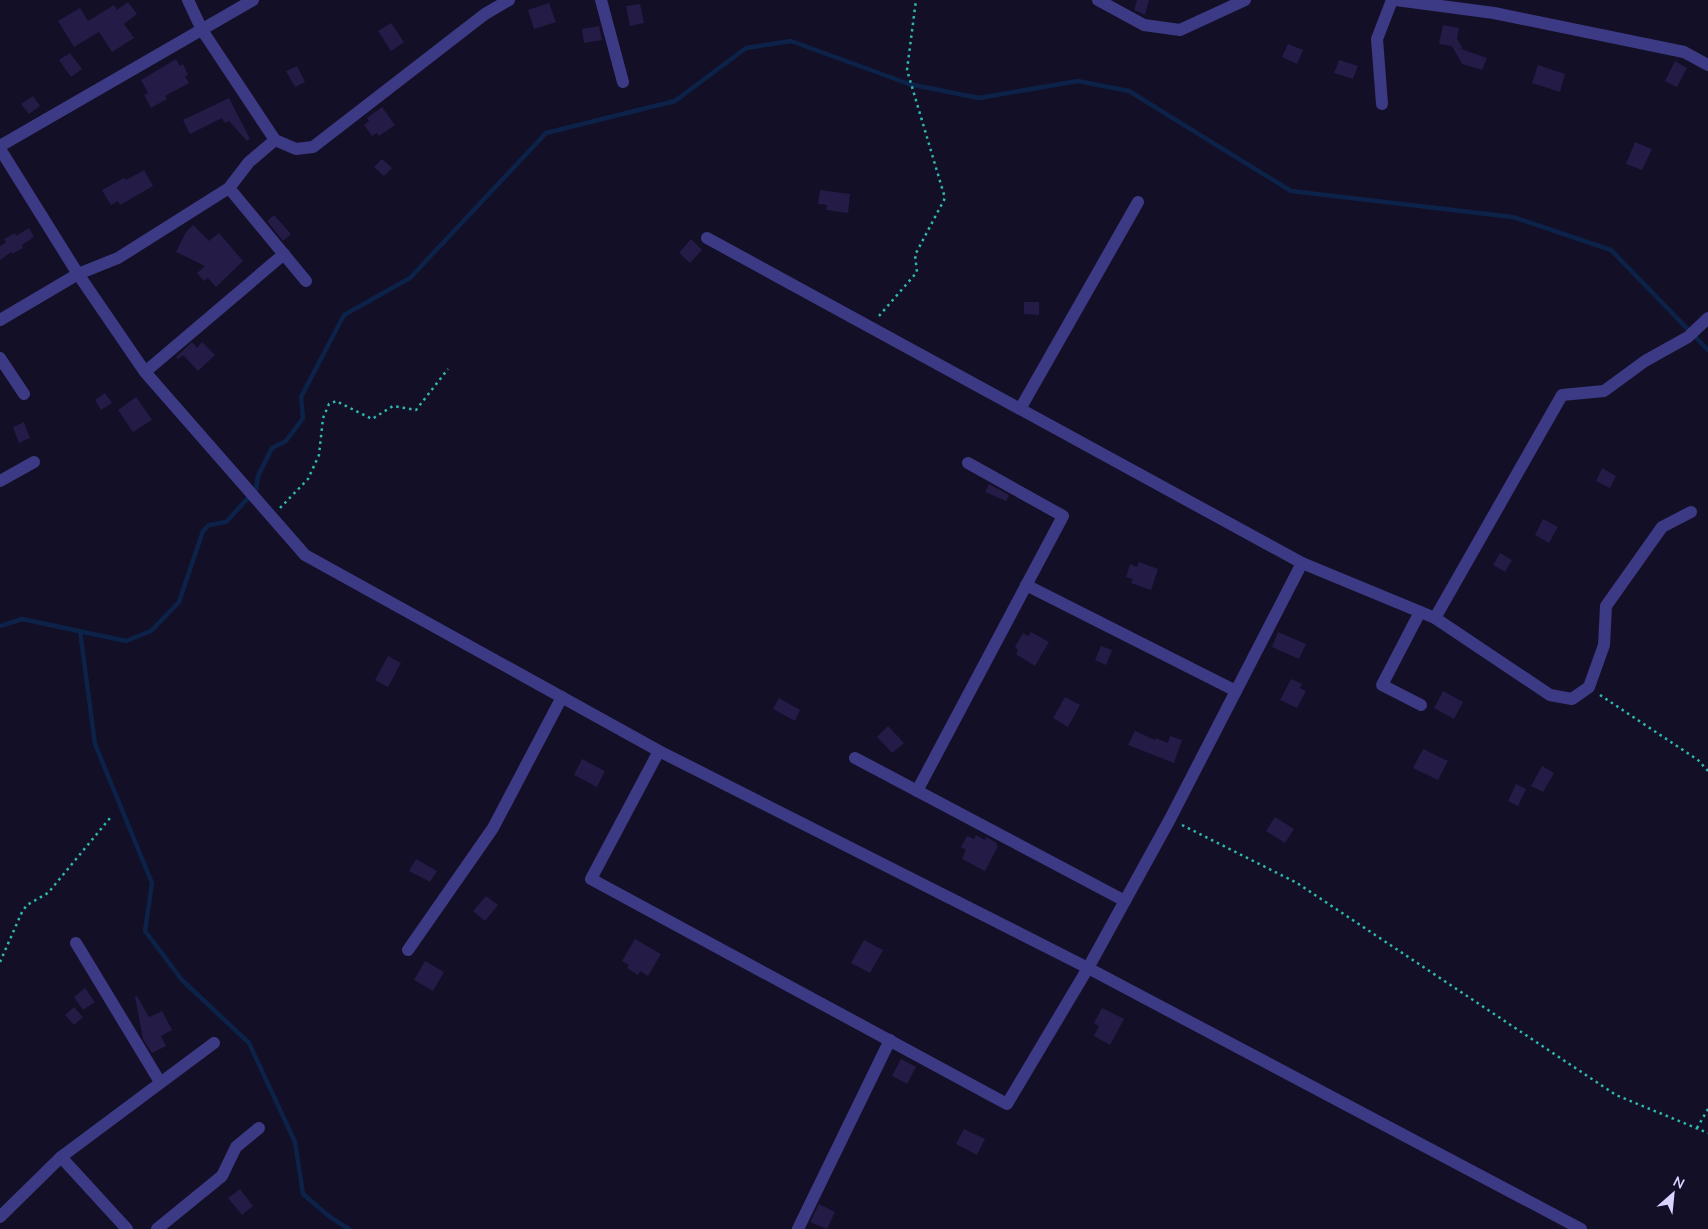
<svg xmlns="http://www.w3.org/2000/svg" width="1708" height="1229" font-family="'Nunito Sans',sans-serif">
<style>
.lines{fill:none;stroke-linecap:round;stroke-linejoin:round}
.stream{stroke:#0c2248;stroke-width:4.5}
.building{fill:#241b47}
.path{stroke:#2fb8b0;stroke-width:2.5;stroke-dasharray:2.5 4;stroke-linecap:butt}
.minor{stroke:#3d3a85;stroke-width:12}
</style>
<rect width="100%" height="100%" fill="#130f26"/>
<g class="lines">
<g class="stream">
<polyline points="0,626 22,619 126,641 151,631 179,602 203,531 209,525 226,522 249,497 256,489 258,476 272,448 286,441 303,418 301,397 344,315 410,278 546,133 675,101 746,48 791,41 909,84 979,98 1078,81 1129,91 1291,191 1513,217 1611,250 1708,350"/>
<polyline points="80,631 95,744 152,883 145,931 182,980 249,1043 295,1142 303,1194 330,1217 349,1229"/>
</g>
</g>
<g class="building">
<polygon points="1137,0 1149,0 1145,15 1134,10"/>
<polygon points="128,2 137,14 124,24 134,38 112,52 99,32 74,47 58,21 80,8 88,21 114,5 117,10"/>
<polygon points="549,3 556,22 534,29 528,10"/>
<polygon points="640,4 644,23 630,26 626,6"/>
<polygon points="391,23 404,42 391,51 378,31"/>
<polygon points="1443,25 1459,28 1457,39 1463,49 1455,47 1487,58 1482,70 1462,64 1452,46 1439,44"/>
<polygon points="599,26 602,40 584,43 582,29"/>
<polygon points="1288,44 1303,50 1297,64 1282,57"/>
<polygon points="70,53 82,69 71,77 59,60"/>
<polygon points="176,59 180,66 183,64 188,75 185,76 189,83 165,96 167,99 151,108 144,95 148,93 141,80"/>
<polygon points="1339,60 1358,66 1353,79 1334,73"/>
<polygon points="1675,61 1687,68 1677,87 1665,81"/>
<polygon points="1538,65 1565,74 1560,92 1532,83"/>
<polygon points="297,66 305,82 295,87 286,71"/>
<polygon points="33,96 40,106 29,114 21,104"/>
<polygon points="229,98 250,139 247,141 229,121 225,123 222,118 190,134 183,120"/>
<polygon points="382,107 395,125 379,136 377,133 372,136 364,125 369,121 367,118"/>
<polygon points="1635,142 1652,149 1642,170 1626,164"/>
<polygon points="382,159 392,168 384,176 374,167"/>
<polygon points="144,170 153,186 120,205 118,201 111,205 102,190 124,178 126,180"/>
<polygon points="820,190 850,194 848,213 826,210 827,205 818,204"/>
<polygon points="274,215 291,234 283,241 267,221"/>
<polygon points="193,225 209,241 219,233 243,261 216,287 208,278 204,281 197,273 205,266 176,252 186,232"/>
<polygon points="29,228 34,237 22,245 23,248 12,254 11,252 0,260 0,246 6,242 4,239 15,233 16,236"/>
<polygon points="691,239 702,250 690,263 679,253"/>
<polygon points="1024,302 1039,302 1039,315 1024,314"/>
<polygon points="192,342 197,348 202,342 215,355 198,371 183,355 178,359 176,357"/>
<polygon points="105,393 112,403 101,410 95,400"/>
<polygon points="136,397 152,420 133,432 118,410"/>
<polygon points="24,422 30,438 19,443 13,427"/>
<polygon points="1602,468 1616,476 1610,488 1596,481"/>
<polygon points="989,484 1009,495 1006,501 985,492"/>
<polygon points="1543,519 1558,527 1549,543 1535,535"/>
<polygon points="1500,553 1512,560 1505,572 1493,565"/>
<polygon points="1139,562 1158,569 1151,590 1131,583 1133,579 1126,577 1130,564 1137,567"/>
<polygon points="1031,632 1049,642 1035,666 1016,654 1018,650 1015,647 1023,633 1028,636"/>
<polygon points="1278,632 1306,644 1299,659 1272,647"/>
<polygon points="1101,646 1112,650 1106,665 1095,660"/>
<polygon points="388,656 401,663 388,687 375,680"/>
<polygon points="1291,679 1302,684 1300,688 1306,691 1297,708 1280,700"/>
<polygon points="1443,691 1463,702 1454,719 1434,708"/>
<polygon points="1065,697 1080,705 1068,727 1053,718"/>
<polygon points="779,698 800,710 795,721 773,709"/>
<polygon points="888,726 904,743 892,753 877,737"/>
<polygon points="1135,731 1155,740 1156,738 1168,743 1170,736 1182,740 1174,763 1128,745"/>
<polygon points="1423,749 1448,761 1438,780 1413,768"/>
<polygon points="582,759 605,771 597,787 574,775"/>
<polygon points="1542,766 1554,773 1543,792 1531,786"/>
<polygon points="1516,784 1526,789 1518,806 1508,801"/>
<polygon points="1275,817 1294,829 1285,843 1266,831"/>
<polygon points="976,835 985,840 986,837 997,843 996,845 998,846 985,871 962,859 966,850 961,847 967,836 974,839"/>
<polygon points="416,859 437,871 430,882 409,871"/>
<polygon points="486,896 498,905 485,921 473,911"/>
<polygon points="635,939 661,954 648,976 640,971 638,975 627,968 629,965 622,961"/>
<polygon points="864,940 883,950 870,973 851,963"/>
<polygon points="425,961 444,972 433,991 414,980"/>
<polygon points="85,988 95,1002 83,1010 74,997"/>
<polygon points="135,996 137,996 149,1017 162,1011 172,1030 161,1036 166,1046 152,1053 143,1039"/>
<polygon points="74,1007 83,1017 74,1025 65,1015"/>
<polygon points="1102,1008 1124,1019 1110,1045 1094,1036 1099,1026 1094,1023"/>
<polygon points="901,1059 916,1067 907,1084 892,1076"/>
<polygon points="964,1129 985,1139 977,1155 956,1144"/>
<polygon points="240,1189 253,1206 242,1215 228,1198"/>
<polygon points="819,1204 835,1212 827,1229 810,1222"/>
</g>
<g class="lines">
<g class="path">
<polyline points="879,316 917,272 915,255 945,198 907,70 916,0"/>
<polyline points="280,508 308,479 319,455 323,418 329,404 336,401 372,419 393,406 416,410 448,369"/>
<polyline points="1600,695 1698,760 1708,771"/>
<polyline points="1182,825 1297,883 1616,1095 1708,1133"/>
<polyline points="0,962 22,912 27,905 48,893 110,818"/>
<polyline points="1697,1128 1708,1109"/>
</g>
<g class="minor">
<polyline points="188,0 202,30 275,140 296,149 313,147 485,14 509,0"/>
<polyline points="601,0 623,82"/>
<polyline points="1098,0 1144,25 1180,30 1245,0"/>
<polyline points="1396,0 1494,13 1684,52 1708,65"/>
<polyline points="1382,104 1377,39 1392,0"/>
<polyline points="0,146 253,0"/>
<polyline points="0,149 78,274 145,372 305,555 659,751 1088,968 1581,1229"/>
<polyline points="229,188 306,281"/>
<polyline points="707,238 1302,563 1435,618 1550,695 1572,699 1589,687 1604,645 1606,606 1662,527 1691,512"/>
<polyline points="0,320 78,274 118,258 229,188 249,162 275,140"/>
<polyline points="0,358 24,394"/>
<polyline points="145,372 284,254"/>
<polyline points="1020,409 1138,202"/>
<polyline points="0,481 34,462"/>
<polyline points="1026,585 1236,691"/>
<polyline points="1420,612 1382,685 1421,705"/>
<polyline points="1435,618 1562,395 1604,391 1645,361 1688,337 1708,318"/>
<polyline points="659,751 591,879 1007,1104 1088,968 1170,819 1302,563"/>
<polyline points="855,758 1125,901"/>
<polyline points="917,791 1063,516 968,463"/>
<polyline points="76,943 160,1082"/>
<polyline points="408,950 493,828 562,697"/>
<polyline points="61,1157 127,1229"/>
<polyline points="0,1217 61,1157 214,1043"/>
<polyline points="157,1229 222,1176 236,1147 259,1128"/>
<polyline points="798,1229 890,1040"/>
</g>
</g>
<g transform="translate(1673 1194) rotate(27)" stroke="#130f26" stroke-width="4" paint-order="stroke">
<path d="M0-4L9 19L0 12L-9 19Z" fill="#d9d4ff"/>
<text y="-8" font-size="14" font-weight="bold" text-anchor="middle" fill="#d9d4ff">N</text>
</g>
</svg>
